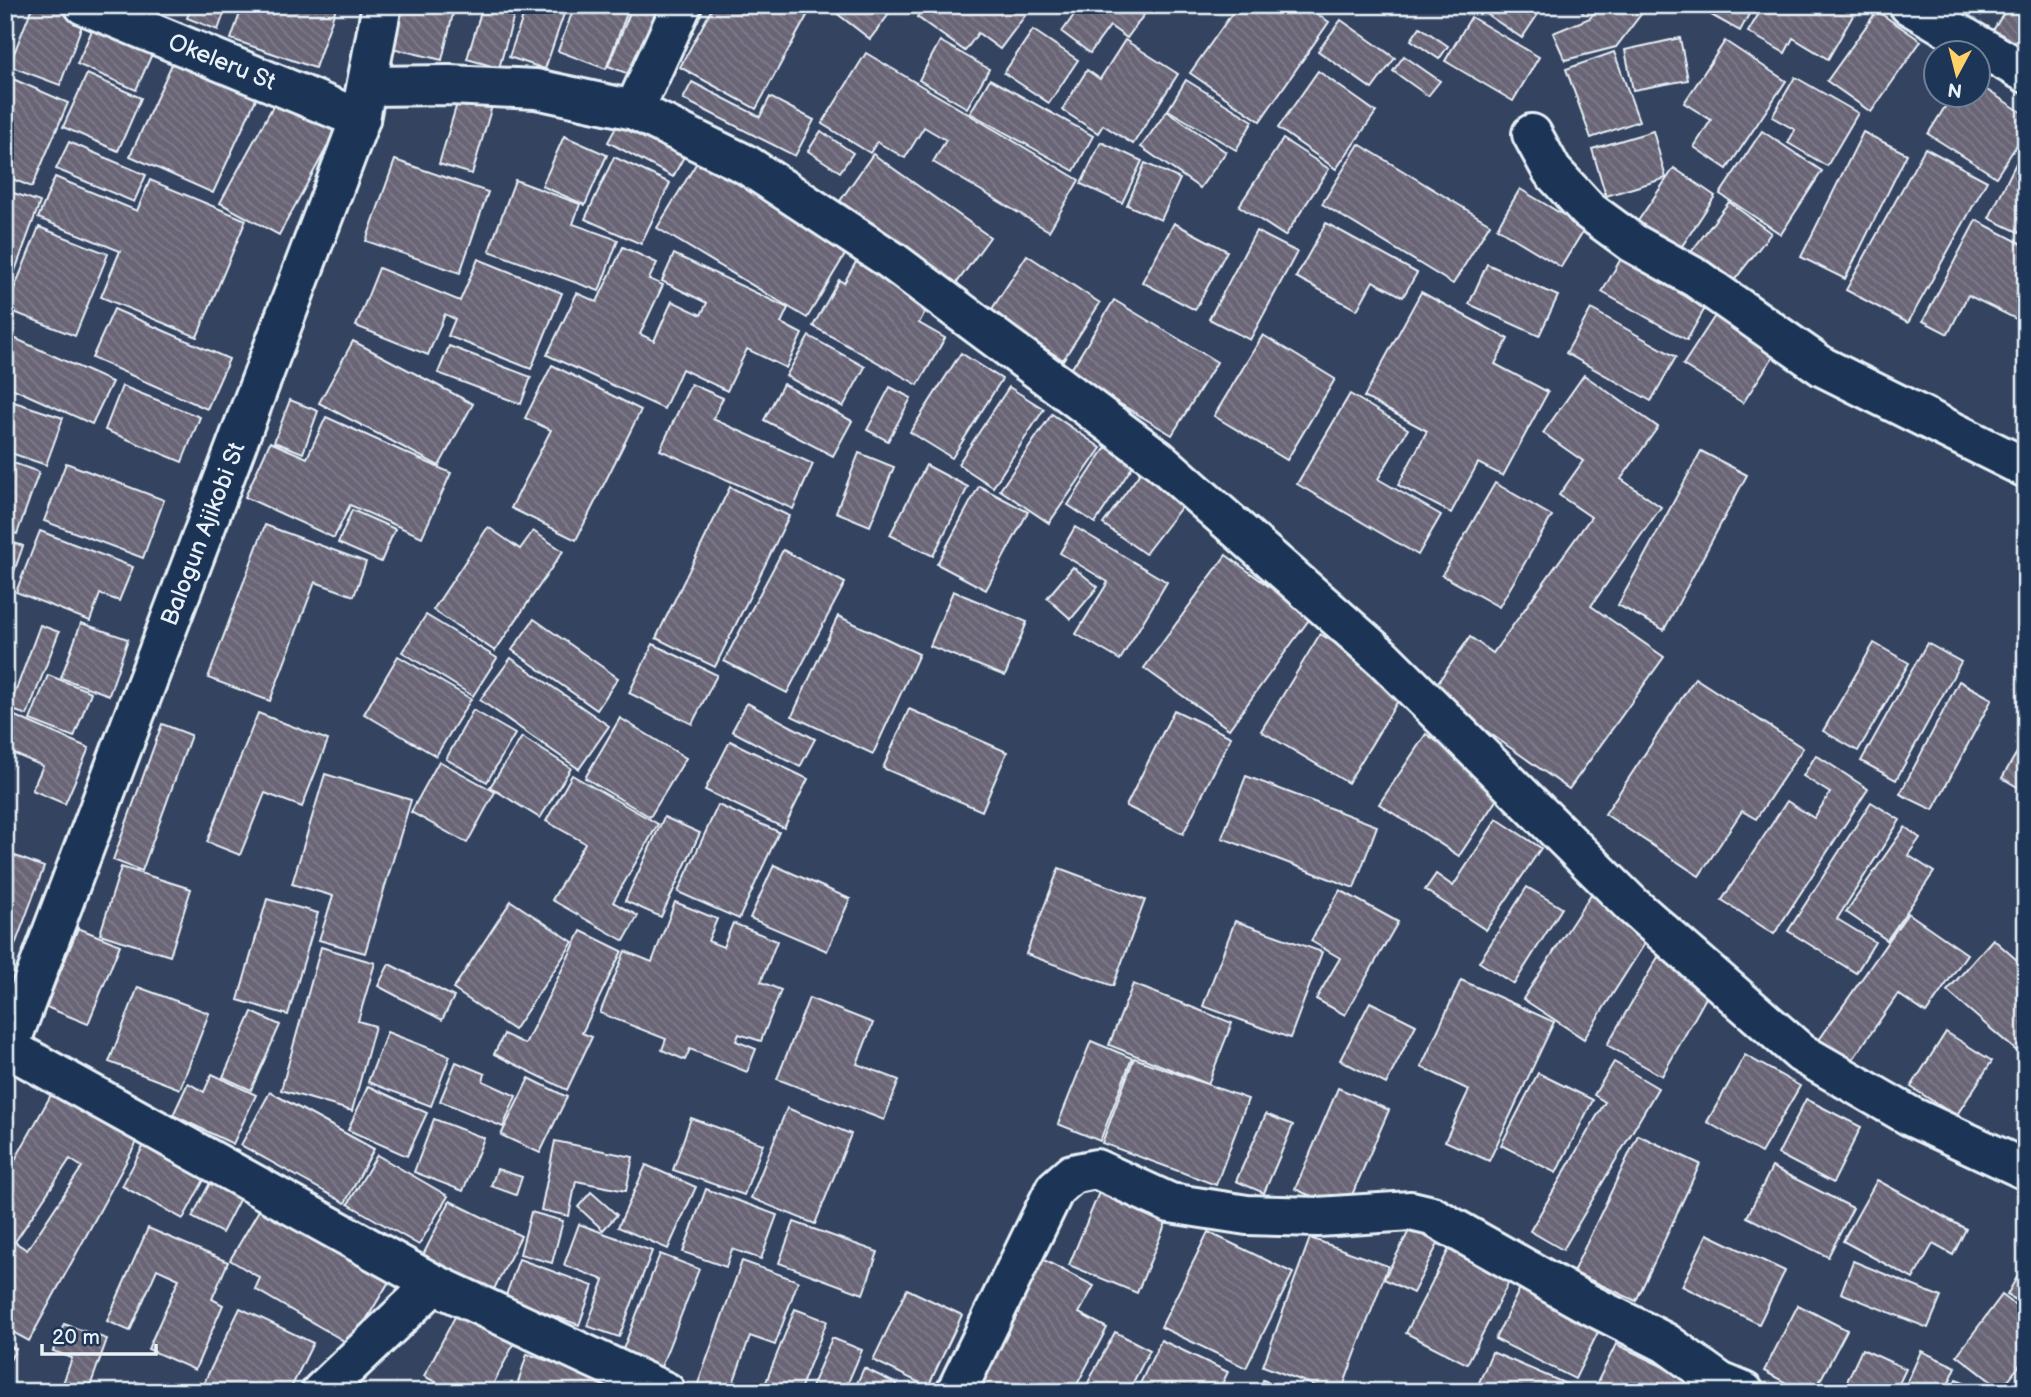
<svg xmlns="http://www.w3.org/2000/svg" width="2031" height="1397" font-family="'Balsamiq Sans',sans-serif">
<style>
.building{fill:url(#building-back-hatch);stroke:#e8f1f8;stroke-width:2;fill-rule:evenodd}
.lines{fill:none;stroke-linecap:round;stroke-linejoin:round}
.minor-casing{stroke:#e8f1f8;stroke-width:44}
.minor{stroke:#1d3557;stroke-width:38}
.labels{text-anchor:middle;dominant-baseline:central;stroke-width:7;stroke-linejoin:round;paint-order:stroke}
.street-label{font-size:24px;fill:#e8f1f8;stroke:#1d3557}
</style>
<defs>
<pattern id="building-back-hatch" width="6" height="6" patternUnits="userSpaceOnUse" patternTransform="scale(1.75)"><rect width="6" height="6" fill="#6a6576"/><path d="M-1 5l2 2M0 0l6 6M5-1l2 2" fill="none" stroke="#7f7c8a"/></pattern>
</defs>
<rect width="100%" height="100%" fill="#344360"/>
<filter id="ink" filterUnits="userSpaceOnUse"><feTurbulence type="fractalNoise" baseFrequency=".0143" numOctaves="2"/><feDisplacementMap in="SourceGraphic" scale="14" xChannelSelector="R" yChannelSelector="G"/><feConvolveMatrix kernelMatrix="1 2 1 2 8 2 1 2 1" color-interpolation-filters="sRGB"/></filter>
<g filter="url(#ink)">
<g class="building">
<polygon points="33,5 53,5 85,17 60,85 9,66"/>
<polygon points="192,5 227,5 218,30 187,18"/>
<polygon points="243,5 272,14 275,5 337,5 315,68 231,39"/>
<polygon points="388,5 455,5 442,60 379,45"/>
<polygon points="483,5 517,5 499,68 467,59"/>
<polygon points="527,5 567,5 545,69 509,57"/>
<polygon points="575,5 630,5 606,69 558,51"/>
<polygon points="633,5 670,5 639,78 608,66"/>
<polygon points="714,5 797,5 809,12 756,109 680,67"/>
<polygon points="826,5 896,5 870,39"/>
<polygon points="926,5 1033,5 1000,49 978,33 965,51 917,17"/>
<polygon points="1081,5 1151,5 1127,38 1110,26 1090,53 1062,32"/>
<polygon points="1238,5 1304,5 1329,22 1260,121 1190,73"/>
<polygon points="1473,5 1544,5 1522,38"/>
<polygon points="1574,5 1588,5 1583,12"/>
<polygon points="1599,5 1648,5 1616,47 1565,60 1553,33 1590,18"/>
<polygon points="1693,5 1754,5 1740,31"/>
<polygon points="1764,5 1859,5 1828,59 1793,38 1785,53 1748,32"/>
<polygon points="1968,5 1988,5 1981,15"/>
<polygon points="2009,5 2026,5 2026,53 1992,32"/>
<polygon points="1877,11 1921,41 1871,112 1827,81"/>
<polygon points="1471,17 1539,57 1513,101 1445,61"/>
<polygon points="97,19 156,45 136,90 77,64"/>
<polygon points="1341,20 1395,58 1372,89 1318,51"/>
<polygon points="1420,27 1448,46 1439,59 1411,40"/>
<polygon points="1033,30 1078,60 1049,103 1004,73"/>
<polygon points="1680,38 1688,80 1633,90 1625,50"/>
<polygon points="1125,40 1178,74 1133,144 1103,125 1098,133 1062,110 1087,70 1100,79"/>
<polygon points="940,41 989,69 967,108 919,80"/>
<polygon points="1725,41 1786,81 1727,169 1694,147 1711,120 1684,103"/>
<polygon points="1614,52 1639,121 1591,138 1566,69"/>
<polygon points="177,53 260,90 213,193 130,156"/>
<polygon points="866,53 1079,180 1049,231 933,162 946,140 924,127 905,158 877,142 870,153 822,124"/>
<polygon points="1404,56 1440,81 1428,96 1393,71"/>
<polygon points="1318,71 1376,112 1336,169 1278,128"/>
<polygon points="87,74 141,98 118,151 63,127"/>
<polygon points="1795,77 1858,113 1827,166 1788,143 1795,130 1772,117"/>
<polygon points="13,79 68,103 32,187 5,176 5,97"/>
<polygon points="990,79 1093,136 1074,171 970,113"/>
<polygon points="1186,80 1253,121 1236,150 1168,110"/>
<polygon points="692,82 760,117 770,97 814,120 795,156 683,99"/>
<polygon points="1979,85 2026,115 2026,131 1996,177 1928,134 1953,94 1979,94"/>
<polygon points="461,90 494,99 472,174 439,164"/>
<polygon points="278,97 337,129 279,235 220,203"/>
<polygon points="1167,111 1226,152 1200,188 1141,147"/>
<polygon points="622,116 687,151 673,177 608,142"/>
<polygon points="821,131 853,153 840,172 808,151"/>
<polygon points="1653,131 1666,178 1606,196 1592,149"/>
<polygon points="1762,131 1822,171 1781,234 1720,194"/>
<polygon points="1863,132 1907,154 1845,279 1801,257"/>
<polygon points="564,136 607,155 585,205 542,186"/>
<polygon points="1283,139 1329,169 1285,236 1239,206"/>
<polygon points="69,142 146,175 134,202 56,169"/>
<polygon points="1101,142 1142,161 1122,203 1081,184"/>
<polygon points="1359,144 1490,224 1453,284 1322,204"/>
<polygon points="1925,148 1987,181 1908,323 1846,290"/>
<polygon points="873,154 990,237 956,284 840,201"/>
<polygon points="614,157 670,183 641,244 585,219"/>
<polygon points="699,159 849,248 807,318 657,228"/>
<polygon points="395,160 488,192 460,273 366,241"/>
<polygon points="1145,163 1180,179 1161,220 1127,205"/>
<polygon points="2016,163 2026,167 2026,236 1989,218"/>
<polygon points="1674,168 1715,196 1678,252 1636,224"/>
<polygon points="55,177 137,211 150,180 246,220 197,337 101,297 120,251 38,218"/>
<polygon points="515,180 580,204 573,224 618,240 599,291 489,251"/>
<polygon points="1520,189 1585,228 1561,267 1497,228"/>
<polygon points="5,190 40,202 8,290 5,289"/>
<polygon points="1729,202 1771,233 1729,287 1688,256"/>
<polygon points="1976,220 2026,246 2026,324 1968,295 1948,334 1923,321"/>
<polygon points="1174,223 1227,251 1195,310 1142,282"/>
<polygon points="1326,223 1417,273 1403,297 1373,281 1357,310 1296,277"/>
<polygon points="39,227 108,254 75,336 6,309"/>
<polygon points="1256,231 1297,252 1250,340 1209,319"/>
<polygon points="623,247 657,263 649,279 663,285 640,334 654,341 672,301 701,315 707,303 662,281 674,254 788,308 781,323 802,334 786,368 747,349 727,391 682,369 664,409 547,355 577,293 597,302"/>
<polygon points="860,255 933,297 919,323 945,338 918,385 813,326 839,280 844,283"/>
<polygon points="1027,255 1100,303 1063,360 990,312"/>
<polygon points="1623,255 1708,303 1687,340 1602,292"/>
<polygon points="478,259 562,293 531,369 448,336 455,319 445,314 428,355 356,326 379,268 460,301"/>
<polygon points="1487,264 1558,296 1539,336 1469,304"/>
<polygon points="1421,292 1508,339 1495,364 1548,392 1503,476 1478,463 1451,513 1398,485 1427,431 1364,397"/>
<polygon points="1114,300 1217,362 1172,435 1069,373"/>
<polygon points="1720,308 1780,346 1743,403 1683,365"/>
<polygon points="114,309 229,359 207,409 92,358"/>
<polygon points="1591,309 1676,357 1651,401 1566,353"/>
<polygon points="5,334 112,382 92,424 5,385"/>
<polygon points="1263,335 1335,379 1287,460 1214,416"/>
<polygon points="809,336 865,367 843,407 786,376"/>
<polygon points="353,341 473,404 439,466 319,403"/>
<polygon points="449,346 531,377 521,404 438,373"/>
<polygon points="961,353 1002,379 952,458 910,432"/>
<polygon points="552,365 641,410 576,540 511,508 551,430 525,418"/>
<polygon points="1584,375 1658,427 1621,479 1661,507 1591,606 1664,657 1569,789 1431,692 1470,637 1493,653 1591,517 1559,495 1583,461 1543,433"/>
<polygon points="691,384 723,398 713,419 813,464 793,509 660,450"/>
<polygon points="783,384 852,421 833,456 764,420"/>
<polygon points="122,386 200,417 182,462 105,430"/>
<polygon points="890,387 911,398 888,441 867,430"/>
<polygon points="1009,387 1044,409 993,487 958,464"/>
<polygon points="1350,394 1408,429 1378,479 1441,515 1418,555 1297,484"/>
<polygon points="5,399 63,418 46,465 5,451 7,438 5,438"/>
<polygon points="290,400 318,411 303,453 274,442"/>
<polygon points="1052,414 1101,448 1049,523 1000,490"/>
<polygon points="326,417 451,473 422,537 350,505 334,538 245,497 270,442 307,458"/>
<polygon points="1106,447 1134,464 1095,523 1068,505"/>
<polygon points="1701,451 1747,475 1664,630 1618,605"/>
<polygon points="859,453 894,467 870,526 836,512"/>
<polygon points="5,460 39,472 17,534 5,530"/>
<polygon points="66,463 164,500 143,558 44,521"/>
<polygon points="926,465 968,487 933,556 890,535"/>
<polygon points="1143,469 1186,501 1145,554 1103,524"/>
<polygon points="1495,483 1552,516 1499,607 1442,575"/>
<polygon points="979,486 1028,512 986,590 937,564"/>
<polygon points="730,487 789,516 715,667 656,638"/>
<polygon points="352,510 395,529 381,562 338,543"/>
<polygon points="265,525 366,562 354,596 315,582 270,701 208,678"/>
<polygon points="488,527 520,549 533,531 563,551 495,651 433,610"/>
<polygon points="1075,527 1167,582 1120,660 1076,634 1108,582 1060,553"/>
<polygon points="40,531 133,567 119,601 100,594 90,621 16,592"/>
<polygon points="5,540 23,546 10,583 5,582"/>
<polygon points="783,550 845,583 787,693 724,661"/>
<polygon points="1226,555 1311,617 1229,729 1144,668"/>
<polygon points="1073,567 1098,587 1071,619 1047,598"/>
<polygon points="953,591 1027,622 1005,676 930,646"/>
<polygon points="426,615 497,658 473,696 402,652"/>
<polygon points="838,616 919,654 873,754 792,716"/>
<polygon points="534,619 618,678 597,710 512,650"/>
<polygon points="81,623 128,639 109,695 61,678"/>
<polygon points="40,625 59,632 27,715 9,709"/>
<polygon points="1320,634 1407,686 1348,783 1261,731"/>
<polygon points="1874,643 1909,663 1858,751 1823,731"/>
<polygon points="1927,643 1961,662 1896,780 1861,761"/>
<polygon points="653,644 717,675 692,724 629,693"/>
<polygon points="2026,655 2026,671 2019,667"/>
<polygon points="398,656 471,699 436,756 364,714"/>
<polygon points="511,658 609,726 579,769 480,700"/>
<polygon points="48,675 91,692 74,737 30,720"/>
<polygon points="1695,678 1803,748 1756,819 1742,811 1699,876 1605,814"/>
<polygon points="1959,681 1992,699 1933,810 1900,794"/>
<polygon points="747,703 815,739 800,767 732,731"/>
<polygon points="909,709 1007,752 982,811 883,768"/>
<polygon points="473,710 515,734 487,782 446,759"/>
<polygon points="1174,710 1231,737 1183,834 1126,806"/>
<polygon points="8,713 89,748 65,804 32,790 43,766 5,750 5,720"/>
<polygon points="258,713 328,740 302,807 265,793 240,855 207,842"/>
<polygon points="620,718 686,758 650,817 585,778"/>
<polygon points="162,724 191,735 142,871 113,860"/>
<polygon points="1426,734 1505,787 1459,856 1379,804"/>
<polygon points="522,737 571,768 540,818 490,787"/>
<polygon points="2026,737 2026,792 2002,778"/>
<polygon points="730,741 808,779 784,828 705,790"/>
<polygon points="1816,755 1868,789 1774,934 1722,900 1787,801 1814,818 1830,793 1803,776"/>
<polygon points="439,761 495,792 467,843 411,812"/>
<polygon points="325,774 411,800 365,953 319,940 333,896 292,884"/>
<polygon points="572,775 658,824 613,902 638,916 624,941 552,900 585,843 546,821"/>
<polygon points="1246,776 1377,826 1354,888 1222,838"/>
<polygon points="1871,802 1900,820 1837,919 1875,942 1856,973 1788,931"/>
<polygon points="718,805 779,832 739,919 678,892"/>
<polygon points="664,817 700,833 661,917 625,901"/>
<polygon points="1497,819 1541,848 1486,930 1425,890 1436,874 1453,886"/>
<polygon points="1905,827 1920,838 1908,855 1934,872 1887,940 1846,912"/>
<polygon points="5,852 44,867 5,972"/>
<polygon points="774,865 850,899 827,951 750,918"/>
<polygon points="121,867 191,889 170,956 100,934"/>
<polygon points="1059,868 1145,900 1113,986 1026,954"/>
<polygon points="1527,887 1562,908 1514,984 1479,962"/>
<polygon points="1340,890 1398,922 1345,1015 1316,999 1340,958 1311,941"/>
<polygon points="1593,891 1654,929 1584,1039 1523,999"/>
<polygon points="267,899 318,913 288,1015 238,1000"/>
<polygon points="511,901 573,942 514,1030 453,989"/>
<polygon points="675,902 717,919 708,941 723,947 733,923 777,941 761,982 781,990 761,1041 739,1034 736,1041 756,1049 747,1072 690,1049 685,1060 662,1050 666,1039 600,1013 625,951 652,962"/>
<polygon points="1908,913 1967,954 1926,1013 1898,994 1851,1062 1819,1040"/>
<polygon points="1235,921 1322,952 1290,1038 1203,1006"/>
<polygon points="78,928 120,945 88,1024 46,1007"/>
<polygon points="581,931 622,951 582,1033 592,1037 567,1090 494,1054 504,1034 525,1044"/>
<polygon points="1993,939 2026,968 2026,1059 1947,991"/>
<polygon points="321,947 375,963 358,1021 375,1026 352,1111 281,1090"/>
<polygon points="1658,957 1712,987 1662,1076 1607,1045"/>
<polygon points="389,964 454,997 442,1020 378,986"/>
<polygon points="1461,980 1554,1022 1489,1161 1445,1141 1469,1090 1421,1067"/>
<polygon points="1133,984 1232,1023 1208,1084 1109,1045"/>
<polygon points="138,987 209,1013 180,1089 109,1062"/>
<polygon points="809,998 873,1023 857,1064 899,1080 884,1120 777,1079"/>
<polygon points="1370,1002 1416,1025 1386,1084 1340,1060"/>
<polygon points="252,1012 280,1025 251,1090 223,1077"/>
<polygon points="387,1032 450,1056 431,1106 368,1082"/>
<polygon points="1946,1032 1992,1061 1956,1116 1911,1087"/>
<polygon points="1091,1041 1132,1058 1100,1141 1058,1124"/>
<polygon points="1745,1055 1800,1086 1761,1153 1707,1122"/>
<polygon points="1134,1058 1248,1099 1216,1185 1102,1143"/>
<polygon points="456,1062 485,1074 483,1081 516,1096 503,1127 440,1101"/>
<polygon points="1614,1062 1658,1088 1563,1250 1530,1231 1605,1102 1594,1095"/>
<polygon points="1538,1073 1593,1100 1556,1173 1501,1145"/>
<polygon points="212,1074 256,1095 233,1144 173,1115 188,1083 204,1092"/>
<polygon points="529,1078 567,1097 540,1153 501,1135"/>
<polygon points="368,1086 427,1113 407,1156 348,1130"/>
<polygon points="1338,1088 1389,1110 1345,1211 1295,1189"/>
<polygon points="270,1092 374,1149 345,1203 241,1145"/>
<path d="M 52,1093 L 138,1140 L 29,1341 L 5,1328 L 5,1178 ZM 70,1159 L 82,1167 L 27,1250 L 15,1242 Z"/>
<polygon points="1806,1099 1861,1127 1833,1183 1778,1154"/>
<polygon points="787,1108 851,1134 815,1224 751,1198"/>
<polygon points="1266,1114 1293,1125 1264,1193 1236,1181"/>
<polygon points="691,1118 763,1144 744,1195 673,1170"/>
<polygon points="434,1119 484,1138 463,1191 414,1172"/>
<polygon points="1638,1135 1700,1164 1636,1301 1573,1272"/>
<polygon points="555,1141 633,1157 626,1191 576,1181 569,1216 541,1210"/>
<polygon points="144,1145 205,1178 183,1219 122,1186"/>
<polygon points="377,1155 448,1196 419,1245 348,1204"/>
<polygon points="646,1165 696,1187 668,1249 618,1227"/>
<polygon points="1772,1167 1853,1208 1828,1257 1747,1217"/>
<polygon points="497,1169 522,1177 516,1195 491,1186"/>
<polygon points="1877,1180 1966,1229 1953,1255 1933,1244 1913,1279 1843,1241"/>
<polygon points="211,1181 241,1196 222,1233 192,1217"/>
<polygon points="706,1189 777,1215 761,1259 732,1249 726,1267 683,1252"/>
<polygon points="1100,1190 1168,1218 1137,1293 1069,1265"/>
<polygon points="591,1192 617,1215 603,1230 578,1207"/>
<polygon points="450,1201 521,1236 493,1291 423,1255"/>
<polygon points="262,1205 390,1280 351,1345 255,1289 260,1278 230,1260"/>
<polygon points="531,1212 563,1221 552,1263 520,1254"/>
<polygon points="794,1222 878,1252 863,1294 779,1263"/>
<polygon points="579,1224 652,1251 619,1337 587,1326 604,1280 564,1265"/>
<polygon points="1411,1227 1439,1242 1413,1293 1384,1279"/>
<polygon points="148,1228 228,1262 212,1299 223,1305 195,1370 148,1349 179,1279 157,1269 130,1331 107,1321"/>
<polygon points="1208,1232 1293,1273 1246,1368 1161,1327"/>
<polygon points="1707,1234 1785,1271 1759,1324 1682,1286"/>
<polygon points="1310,1238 1388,1266 1341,1392 1332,1392 1263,1366"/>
<polygon points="1449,1249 1510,1280 1467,1364 1406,1333"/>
<polygon points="660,1254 699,1269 659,1372 620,1357"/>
<polygon points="1038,1257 1094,1286 1079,1313 1107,1328 1073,1392 965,1392"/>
<polygon points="519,1259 593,1286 579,1325 505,1298"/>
<polygon points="742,1261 798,1281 775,1345 750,1336 730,1392 695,1392"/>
<polygon points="1853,1261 1941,1297 1928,1328 1841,1293"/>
<polygon points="2026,1261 2026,1305 2007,1295"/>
<polygon points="1522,1284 1602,1324 1575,1379 1495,1339"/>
<polygon points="907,1289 962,1315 928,1387 873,1360"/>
<polygon points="2002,1295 2026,1313 2026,1357 2001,1389 1957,1355"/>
<polygon points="1798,1305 1847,1330 1814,1392 1803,1392 1764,1371"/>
<polygon points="240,1308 313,1343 289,1392 200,1391"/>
<polygon points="459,1309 517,1338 489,1392 454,1392 424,1376"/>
<polygon points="795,1309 827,1321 799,1392 762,1392"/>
<polygon points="64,1324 107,1339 88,1392 60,1392 72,1358 53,1351"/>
<polygon points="1115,1332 1150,1350 1128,1392 1083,1392"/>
<polygon points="832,1338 862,1350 844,1392 809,1392"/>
<polygon points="1161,1340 1228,1372 1218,1392 1136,1392"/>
<polygon points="5,1344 16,1349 5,1369"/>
<polygon points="1616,1344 1707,1388 1705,1392 1616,1392 1597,1383"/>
<polygon points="1862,1349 1906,1369 1895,1392 1842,1392"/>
<polygon points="1921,1351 1956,1367 1945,1392 1903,1392"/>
<polygon points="1492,1352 1585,1392 1475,1392"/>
<polygon points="527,1354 613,1382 609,1392 515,1392"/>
<polygon points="864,1368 897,1384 894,1392 853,1392"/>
<polygon points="1956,1379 1990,1392 1951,1392"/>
<polygon points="1263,1380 1296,1392 1259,1392"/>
<polygon points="136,1382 164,1392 132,1392"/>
</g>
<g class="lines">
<g class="minor-casing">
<g id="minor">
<polyline points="84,5 360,119"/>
<polyline points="1909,5 2026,73"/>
<polyline points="367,86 449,85 536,89 634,110 747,165 891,260 1159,460 1383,658 1633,906 1801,1053 1910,1116 2026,1170"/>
<polyline points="634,110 682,5"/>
<polyline points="1532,134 1552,171 1588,210 1633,243 1696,278 1823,367 2026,468"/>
<polyline points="5,1046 434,1284 666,1392"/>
<polyline points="5,1057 360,119 382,5"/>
<polyline points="321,1392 434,1284"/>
<polyline points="956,1392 1055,1189 1072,1174 1096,1169 1170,1203 1247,1215 1318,1217 1411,1211 1432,1216 1581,1300 1666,1343 1720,1382 1744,1392"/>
</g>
</g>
<use href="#minor" class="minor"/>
</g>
</g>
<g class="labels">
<g class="street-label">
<text transform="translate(222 62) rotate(22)">Okeleru St</text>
<text transform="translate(203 534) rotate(-69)">Balogun Ajikobi St</text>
</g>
</g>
<rect width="2031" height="1397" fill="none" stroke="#1d3557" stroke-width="28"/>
<rect x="14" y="14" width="2003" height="1369" fill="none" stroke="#e8f1f8" stroke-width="2.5" filter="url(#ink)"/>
<g transform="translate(1957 74) rotate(187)"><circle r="33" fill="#1d3557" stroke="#6e8097" stroke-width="2"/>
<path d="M0-5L12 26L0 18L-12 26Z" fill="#ffd166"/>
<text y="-10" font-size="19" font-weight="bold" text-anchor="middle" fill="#e8f1f8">N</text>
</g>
<path d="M42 1344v10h114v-10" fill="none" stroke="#e8f1f8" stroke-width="3.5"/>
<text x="52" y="1344" font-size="21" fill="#e8f1f8" stroke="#1d3557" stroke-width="5" paint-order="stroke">20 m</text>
</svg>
